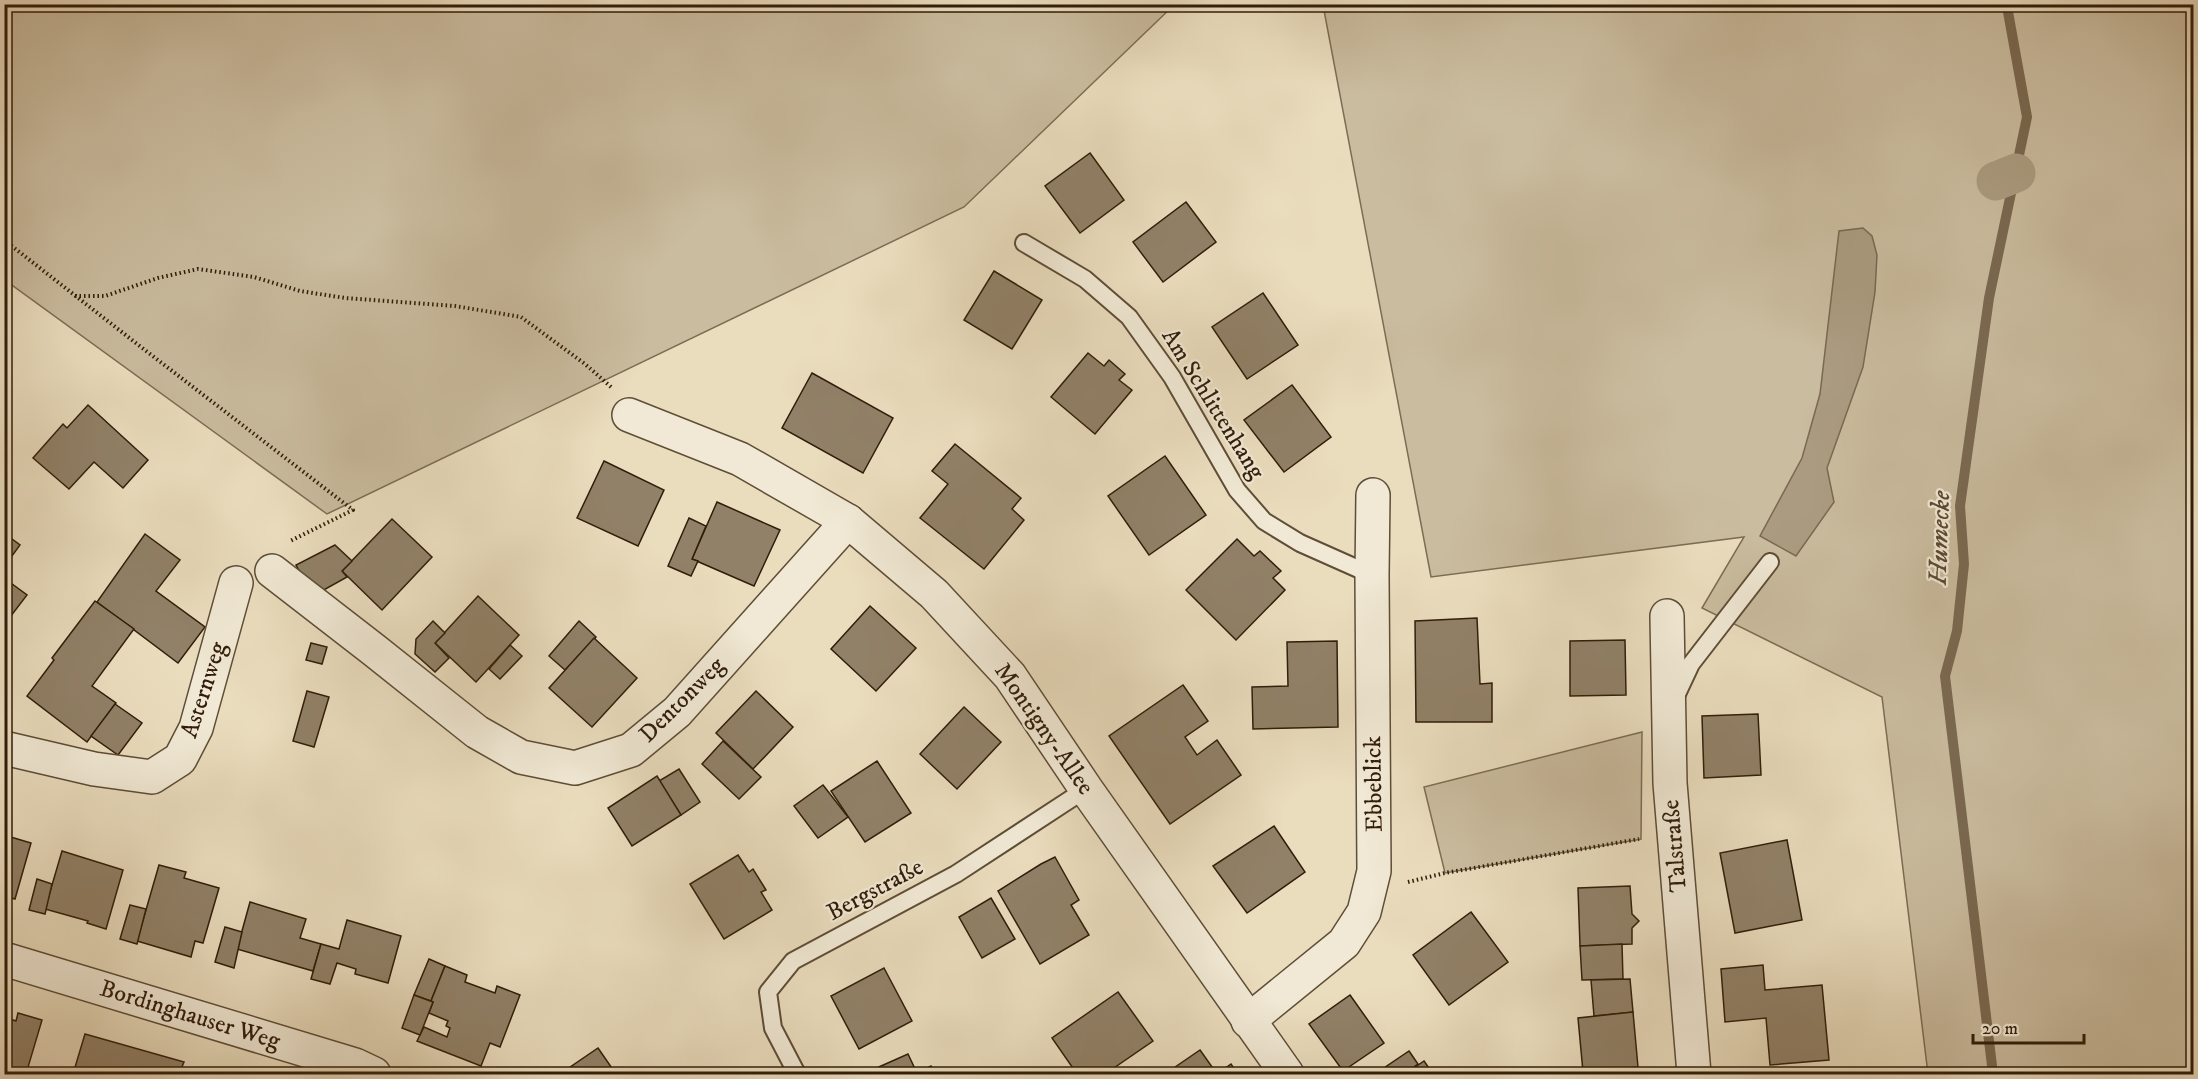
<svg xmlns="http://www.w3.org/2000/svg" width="2198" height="1079" font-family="'IM FELL DW Pica',serif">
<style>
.green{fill:#cabc9f;stroke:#7d6c54;stroke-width:1.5}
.water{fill:#ab9c81;stroke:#7a6951;stroke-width:1.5}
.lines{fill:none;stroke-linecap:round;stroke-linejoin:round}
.stream{stroke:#7a6951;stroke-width:10}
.canal{stroke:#ab9c81;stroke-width:39}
.building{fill:#918168;stroke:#301d0a;stroke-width:1.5}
.service-casing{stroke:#5e4d37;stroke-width:20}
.minor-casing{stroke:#5e4d37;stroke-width:36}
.path{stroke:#301d0a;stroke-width:4;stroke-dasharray:1.5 3;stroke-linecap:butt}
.service{stroke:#f1e9d5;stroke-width:16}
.minor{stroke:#f1e9d5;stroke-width:33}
.labels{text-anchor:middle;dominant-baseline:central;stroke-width:4.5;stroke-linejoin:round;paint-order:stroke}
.street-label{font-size:24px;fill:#301d0a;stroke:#f1e9d5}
.water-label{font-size:26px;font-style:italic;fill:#5b4934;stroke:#f1e9d5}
</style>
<rect width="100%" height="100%" fill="#eaddbe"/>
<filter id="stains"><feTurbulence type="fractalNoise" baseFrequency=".00333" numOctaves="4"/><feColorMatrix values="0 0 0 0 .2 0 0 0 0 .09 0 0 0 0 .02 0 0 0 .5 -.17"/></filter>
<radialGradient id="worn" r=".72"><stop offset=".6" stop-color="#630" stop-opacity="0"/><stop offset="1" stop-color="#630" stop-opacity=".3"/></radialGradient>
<g class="green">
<polygon points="5,4 1174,4 1174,5 964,207 327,514 5,280"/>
<polygon points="1323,5 2193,5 2193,1074 1928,1074 1882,697 1702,608 1744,537 1431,577"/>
<polygon points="1642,732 1641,839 1445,873 1424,787"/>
</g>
<polygon class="water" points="1863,228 1872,236 1877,255 1875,292 1863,367 1827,468 1834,502 1796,556 1760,536 1802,458 1820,394 1839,231"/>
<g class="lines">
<polyline class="stream" points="1993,1074 1945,676 1957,631 1964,564 1960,506 1989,298 2027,117 2008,12 2008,4"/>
<polyline class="canal" points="1996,181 2016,173"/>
</g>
<g class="building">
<polygon points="1090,153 1124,200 1080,233 1045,186"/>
<polygon points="1186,202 1216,242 1163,282 1133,242"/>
<polygon points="994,271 1042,300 1012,349 964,320"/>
<polygon points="1263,293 1298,345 1247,379 1212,327"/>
<polygon points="1088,353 1104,366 1109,360 1125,374 1119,380 1132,390 1095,434 1051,397"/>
<polygon points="812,373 893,418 863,473 782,428"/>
<polygon points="1292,385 1331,437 1284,472 1244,420"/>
<polygon points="88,405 148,460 123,488 94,462 69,489 33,458 63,424 67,428"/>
<polygon points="955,444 1021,498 1012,509 1024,520 984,569 920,518 948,484 932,471"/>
<polygon points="1165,456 1206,515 1149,555 1108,496"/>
<polygon points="604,461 664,490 638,546 577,518"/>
<polygon points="717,502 780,530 754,586 692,559"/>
<polygon points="689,518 706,526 692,559 698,561 691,576 668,566"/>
<polygon points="392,519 432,557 382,610 342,571"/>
<polygon points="4,533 20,545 4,567"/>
<polygon points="145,534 180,560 156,591 205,627 178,663 97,602"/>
<polygon points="1237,539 1254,556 1260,551 1281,571 1273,578 1285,590 1236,640 1186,590"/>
<polygon points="335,545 352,561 342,571 347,577 313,596 296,565"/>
<polygon points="4,578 27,595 4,625"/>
<polygon points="478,596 519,635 476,682 435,643"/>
<polygon points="95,601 134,629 92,686 116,703 87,742 27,696 54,660 52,658"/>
<polygon points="870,606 916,648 876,691 831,649"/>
<polygon points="1477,618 1480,684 1492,683 1492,722 1416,722 1415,621"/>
<polygon points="433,621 445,633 435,643 449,658 435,672 415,654 416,639"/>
<polygon points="579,621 596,637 565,670 549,656"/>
<polygon points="594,638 637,678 592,727 549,688"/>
<polygon points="1625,640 1626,695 1570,696 1570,641"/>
<polygon points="1337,641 1338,727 1253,729 1252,687 1288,686 1287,642"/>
<polygon points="311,643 327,647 322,664 306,660"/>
<polygon points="510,645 522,656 500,679 489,669"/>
<polygon points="1183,685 1208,721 1185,737 1197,755 1217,740 1241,775 1170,824 1109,736"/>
<polygon points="307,691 329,697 314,747 293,741"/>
<polygon points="756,691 793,727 753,769 716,733"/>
<polygon points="115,704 142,723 118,755 91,736"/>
<polygon points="964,707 1001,742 957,789 920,754"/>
<polygon points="1758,714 1761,775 1704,778 1702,716"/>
<polygon points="723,741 761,777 739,799 702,764"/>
<polygon points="877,761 911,813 865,842 831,791"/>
<polygon points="679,769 700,802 681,815 659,781"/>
<polygon points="657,776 681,815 632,846 608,808"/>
<polygon points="823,785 848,817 818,838 794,806"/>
<polygon points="1274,826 1305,872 1247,913 1213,866"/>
<polygon points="4,835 31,843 15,899 4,896"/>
<polygon points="1787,840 1802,920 1735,933 1720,853"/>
<polygon points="62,851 123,870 106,929 87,923 88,921 45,909"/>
<polygon points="738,855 749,872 753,869 766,890 761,892 772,910 724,939 690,884"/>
<polygon points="1055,857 1079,900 1071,905 1089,935 1040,964 998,891 1041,864"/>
<polygon points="159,865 186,872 184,878 219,888 203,943 195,941 191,957 137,941"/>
<polygon points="37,879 52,884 45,914 29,910"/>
<polygon points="1630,886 1632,914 1639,921 1632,928 1632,944 1580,946 1578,888"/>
<polygon points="991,898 1015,939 982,958 959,917"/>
<polygon points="250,902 306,919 300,938 321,944 313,971 237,949"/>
<polygon points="130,905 146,909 137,944 120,939"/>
<polygon points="1471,912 1508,962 1449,1005 1413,955"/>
<polygon points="347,920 401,936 388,983 355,974 356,969 337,963 330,984 311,979 321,944 339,949"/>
<polygon points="225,927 242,932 234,968 215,962"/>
<polygon points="1622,944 1623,979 1582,980 1580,946"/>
<polygon points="429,959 445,966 431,1001 414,995"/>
<polygon points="1763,965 1765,990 1822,985 1829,1060 1770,1065 1766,1018 1725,1022 1721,969"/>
<polygon points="445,966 467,975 465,982 495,993 497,986 520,995 500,1047 490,1043 481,1066 417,1041 424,1027 447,1037 450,1028 446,1026 448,1021 429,1013 433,1002 431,1001"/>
<polygon points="884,968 912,1021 859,1049 831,996"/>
<polygon points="1630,979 1633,1012 1594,1016 1591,980"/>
<polygon points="1118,992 1153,1041 1105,1074 1077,1074 1052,1038"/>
<polygon points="414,995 433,1002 420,1035 402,1028"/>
<polygon points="1350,995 1384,1043 1343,1071 1309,1024"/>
<polygon points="1633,1012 1638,1067 1583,1072 1578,1018"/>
<polygon points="18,1013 42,1020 26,1074 4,1071 4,1017 16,1021"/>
<polygon points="85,1034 184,1062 179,1074 73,1074"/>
<polygon points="598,1048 616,1074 560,1074"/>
<polygon points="1200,1050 1217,1074 1231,1064 1238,1074 1165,1074"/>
<polygon points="1409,1051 1418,1064 1404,1074 1375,1074"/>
<polygon points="908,1054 917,1073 931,1066 935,1074 863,1074"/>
<polygon points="1424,1061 1433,1074 1405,1074"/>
</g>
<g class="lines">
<g class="service-casing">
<g id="service">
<polyline points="1024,243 1085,279 1129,317 1172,377 1237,490 1264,521 1300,543 1372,575"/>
<polyline points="1676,696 1691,664 1770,562"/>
<polyline points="797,1074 773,1028 768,992 793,961 956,874 1086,789"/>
</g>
</g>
<g class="minor-casing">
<g id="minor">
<polyline points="629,415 740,459 848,521 934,594 1010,676 1086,789 1287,1074"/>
<polyline points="272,571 374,650 477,732 521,757 575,768 631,750 677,712 848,521"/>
<polyline points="1667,616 1670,783 1694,1074"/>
<polyline points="4,748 94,769 152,777 180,759 196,728 236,583"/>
<polyline points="4,959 355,1065 374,1074"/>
<polyline points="1248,1021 1344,943 1364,912 1374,871 1372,575 1373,495"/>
</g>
</g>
<g class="path">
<polyline points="4,240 141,347 353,510 290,541"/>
<polyline points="75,296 105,296 158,278 198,269 254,277 300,291 345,298 455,306 521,317 585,364 611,387"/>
<polyline points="1408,882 1445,873 1639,839"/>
</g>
<use href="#service" class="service"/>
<use href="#minor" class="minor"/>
</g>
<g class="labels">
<g class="street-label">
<text transform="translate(1213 404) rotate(58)">Am Schlittenhang</text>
<text transform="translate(204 690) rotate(-72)">Asternweg</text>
<text transform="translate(682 700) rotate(-45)">Dentonweg</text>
<text transform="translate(1044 729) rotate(55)">Montigny-Allee</text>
<text transform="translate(1374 784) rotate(-91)">Ebbeblick</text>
<text transform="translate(1675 846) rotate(-95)">Talstraße</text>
<text transform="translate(875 890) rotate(-28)">Bergstraße</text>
<text transform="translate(190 1015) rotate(17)">Bordinghauser Weg</text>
</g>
<g class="water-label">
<text transform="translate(1940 538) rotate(-88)">Humecke</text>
</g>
</g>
<rect width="2198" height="1079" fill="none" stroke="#eaddbe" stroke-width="24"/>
<rect x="6" y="6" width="2186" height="1067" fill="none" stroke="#301d0a" stroke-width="3"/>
<rect x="12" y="12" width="2174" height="1055" fill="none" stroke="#301d0a" stroke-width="1.5"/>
<path d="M1973 1034v9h111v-9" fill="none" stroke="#301d0a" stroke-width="3"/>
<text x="1982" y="1034" font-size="18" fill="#301d0a" stroke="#f1e9d5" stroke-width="4.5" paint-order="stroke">20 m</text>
<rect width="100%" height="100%" filter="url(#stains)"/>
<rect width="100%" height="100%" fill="url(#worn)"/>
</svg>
